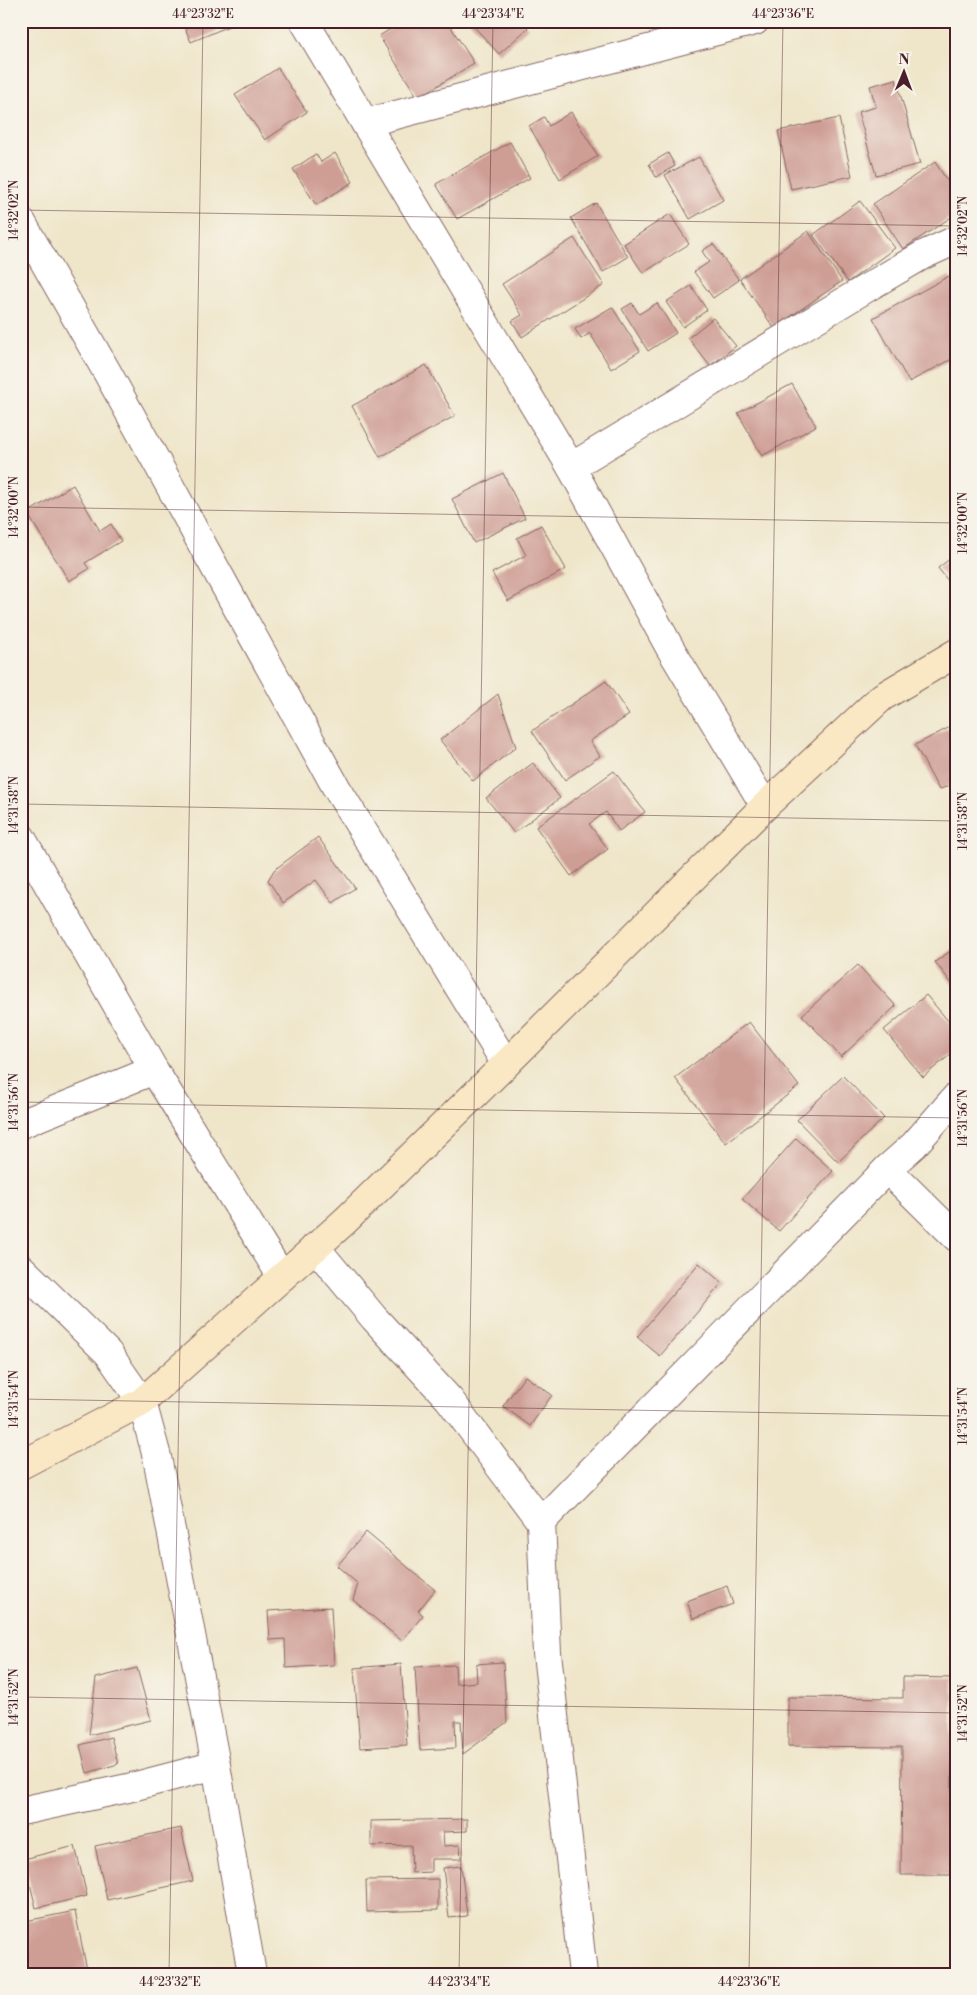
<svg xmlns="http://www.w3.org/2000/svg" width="977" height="1995" font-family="'Libre Bodoni',serif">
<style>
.building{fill:#ce9d94}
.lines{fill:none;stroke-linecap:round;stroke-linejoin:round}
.street-casing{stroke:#846563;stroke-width:30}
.secondary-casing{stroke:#846563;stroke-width:30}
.street{stroke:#fff;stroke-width:28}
.secondary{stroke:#fae7c3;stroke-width:28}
.ticks{fill:none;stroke:#4a1f2b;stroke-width:1;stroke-opacity:0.45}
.neatline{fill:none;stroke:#4a1f2b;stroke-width:2}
.ticks-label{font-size:12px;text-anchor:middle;fill:#4a1f2b}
</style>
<rect width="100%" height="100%" fill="#f7f3e8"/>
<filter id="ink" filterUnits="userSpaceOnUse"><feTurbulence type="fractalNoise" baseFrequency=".02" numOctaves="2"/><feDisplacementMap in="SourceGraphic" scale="10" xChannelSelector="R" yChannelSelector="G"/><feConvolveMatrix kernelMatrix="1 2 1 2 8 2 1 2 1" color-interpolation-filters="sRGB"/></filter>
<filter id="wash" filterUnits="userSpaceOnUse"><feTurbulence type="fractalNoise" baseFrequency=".0096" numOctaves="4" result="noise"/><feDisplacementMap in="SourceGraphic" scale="20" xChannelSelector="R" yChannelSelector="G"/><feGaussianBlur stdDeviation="1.12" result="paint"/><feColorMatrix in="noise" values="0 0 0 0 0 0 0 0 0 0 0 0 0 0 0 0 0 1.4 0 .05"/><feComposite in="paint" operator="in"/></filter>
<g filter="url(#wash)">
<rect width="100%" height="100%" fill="#efe6ca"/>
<g id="blocks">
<g class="building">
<polygon points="182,21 241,21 191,42"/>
<polygon points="404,21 447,21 474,63 418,98 379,36"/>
<polygon points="469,21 521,21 528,28 499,54"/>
<polygon points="278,68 307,112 265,140 235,95"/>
<polygon points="896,79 920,164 876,175 858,112 876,107 870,86"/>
<polygon points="571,112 598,156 560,179 529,126 544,117 549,126"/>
<polygon points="839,118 852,176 791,189 778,131"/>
<polygon points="510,142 530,178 457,219 436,184"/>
<polygon points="335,153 353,182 316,205 293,169 316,154 321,162"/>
<polygon points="668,153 675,166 656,177 649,164"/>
<polygon points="699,157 723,200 690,219 665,175"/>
<polygon points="935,162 956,194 956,214 903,249 873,204"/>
<polygon points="860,201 895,248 848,282 813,235"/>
<polygon points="596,203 628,257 603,272 571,218"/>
<polygon points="670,214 689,244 643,273 624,244"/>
<polygon points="808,231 842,281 774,328 740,279"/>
<polygon points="574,238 604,285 522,337 512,321 522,315 502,284"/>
<polygon points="713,244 739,280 713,298 694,272 709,262 702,251"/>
<polygon points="949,276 956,288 956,357 909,382 873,318"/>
<polygon points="691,286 707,310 683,327 666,302"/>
<polygon points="632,303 639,314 657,303 676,333 648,351 622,309"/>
<polygon points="612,307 640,351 611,369 590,333 581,339 575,329"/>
<polygon points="713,318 736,346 710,366 688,338"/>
<polygon points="426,365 455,416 380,457 352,406"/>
<polygon points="792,384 816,426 762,456 738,413"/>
<polygon points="503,473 525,518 474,543 452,499"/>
<polygon points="73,485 100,531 111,524 121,541 85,563 89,569 69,581 27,513"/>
<polygon points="541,525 566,569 508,601 492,573 526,555 517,538"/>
<polygon points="951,558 956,564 956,591 938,568"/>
<polygon points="606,681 629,715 590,741 600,756 565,780 532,731"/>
<polygon points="498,694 516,747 473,781 440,740"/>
<polygon points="956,724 956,782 939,790 915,745"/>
<polygon points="533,763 560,798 514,833 486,798"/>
<polygon points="614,771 645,812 619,831 606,812 589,824 608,849 571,876 536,827"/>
<polygon points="318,837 355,888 333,903 316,880 283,903 268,880 274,870"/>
<polygon points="956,947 956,989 935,962"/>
<polygon points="858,965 896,1006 841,1057 802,1015"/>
<polygon points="926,995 956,1030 956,1050 923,1077 884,1030"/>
<polygon points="749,1022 799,1086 726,1143 675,1078"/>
<polygon points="843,1076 884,1118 838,1162 797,1120"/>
<polygon points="796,1138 833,1171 779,1231 742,1199"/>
<polygon points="699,1263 722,1283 660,1356 637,1337"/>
<polygon points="525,1376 552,1395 530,1426 503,1406"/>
<polygon points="366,1532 435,1590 418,1611 423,1615 402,1641 353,1600 358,1584 337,1566"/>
<polygon points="727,1586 733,1604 693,1619 687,1601"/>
<polygon points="331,1607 334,1665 286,1668 285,1639 270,1640 268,1611"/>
<polygon points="503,1662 507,1722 463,1754 461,1721 455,1721 456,1748 420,1750 415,1667 455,1665 456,1684 477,1682 476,1664"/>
<polygon points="401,1664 407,1745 360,1748 354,1668"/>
<polygon points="137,1668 151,1720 89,1735 96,1678"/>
<polygon points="903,1677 953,1678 951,1875 901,1875 902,1747 788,1746 788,1697 903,1698"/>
<polygon points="111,1737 118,1764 87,1773 80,1745"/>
<polygon points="467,1819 467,1831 443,1832 444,1846 460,1845 461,1859 431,1859 431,1872 412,1873 411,1845 371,1846 371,1821"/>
<polygon points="181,1828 193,1881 107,1900 95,1846"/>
<polygon points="75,1846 87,1896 36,1908 24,1859"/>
<polygon points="461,1866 467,1916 449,1918 443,1868"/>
<polygon points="438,1879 438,1910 367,1912 366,1880"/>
<polygon points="75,1911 87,1970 70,1974 26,1974 21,1948 21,1922"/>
</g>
</g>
</g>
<g filter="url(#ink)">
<use href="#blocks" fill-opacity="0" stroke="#846563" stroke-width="1"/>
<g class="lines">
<g class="street-casing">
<g id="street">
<polyline points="304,21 571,467 670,648 765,806"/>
<polyline points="365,123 755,21"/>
<polyline points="21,221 107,372 336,787 506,1064"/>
<polyline points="571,467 870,286 923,255 956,240"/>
<polyline points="21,837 154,1070 282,1277"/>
<polyline points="21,1124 154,1070"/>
<polyline points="887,1169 956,1237"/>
<polyline points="315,1247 374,1318 449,1399 541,1522 547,1653 583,1974"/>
<polyline points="21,1268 108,1353 142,1402 157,1457 216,1765 252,1974"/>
<polyline points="541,1522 887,1169 914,1145 956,1097"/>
<polyline points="21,1811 128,1788 216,1765"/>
</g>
</g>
<g class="secondary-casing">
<polyline id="secondary" points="21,1465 142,1402 345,1221 506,1064 765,806 882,697 956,653"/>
</g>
<use href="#street" class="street"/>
<use href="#secondary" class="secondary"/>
</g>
</g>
<path class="ticks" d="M 21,210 L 956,226M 21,507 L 956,523M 21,804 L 956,821M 21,1102 L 956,1118M 21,1399 L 956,1416M 21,1697 L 956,1713M 169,1974 L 203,21M 459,1974 L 493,21M 749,1974 L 783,21"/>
<rect width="977" height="1995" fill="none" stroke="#f7f3e8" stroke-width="55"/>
<g transform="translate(904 72) rotate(1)" stroke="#f7f3e8" stroke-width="4" paint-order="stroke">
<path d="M0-4L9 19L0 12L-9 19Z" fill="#4a1f2b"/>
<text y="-8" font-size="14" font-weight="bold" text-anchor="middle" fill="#4a1f2b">N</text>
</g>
<rect x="28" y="28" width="922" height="1940" class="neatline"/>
<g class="ticks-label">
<text x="203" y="18">44°23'32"E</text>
<text x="493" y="18">44°23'34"E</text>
<text x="783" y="18">44°23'36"E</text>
<text transform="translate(14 210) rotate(-90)" y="4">14°32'02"N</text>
<text transform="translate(963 226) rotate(-90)" y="4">14°32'02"N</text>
<text transform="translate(14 507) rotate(-90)" y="4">14°32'00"N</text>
<text transform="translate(963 523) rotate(-90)" y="4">14°32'00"N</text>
<text transform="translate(14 805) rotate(-90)" y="4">14°31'58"N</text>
<text transform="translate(963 821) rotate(-90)" y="4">14°31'58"N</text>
<text transform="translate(14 1102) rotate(-90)" y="4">14°31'56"N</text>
<text transform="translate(963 1118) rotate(-90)" y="4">14°31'56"N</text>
<text transform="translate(14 1399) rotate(-90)" y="4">14°31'54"N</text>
<text transform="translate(963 1416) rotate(-90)" y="4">14°31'54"N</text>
<text transform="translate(14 1697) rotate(-90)" y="4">14°31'52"N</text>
<text transform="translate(963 1713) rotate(-90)" y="4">14°31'52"N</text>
<text x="170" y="1986">44°23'32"E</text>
<text x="459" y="1986">44°23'34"E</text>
<text x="749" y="1986">44°23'36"E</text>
</g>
</svg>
